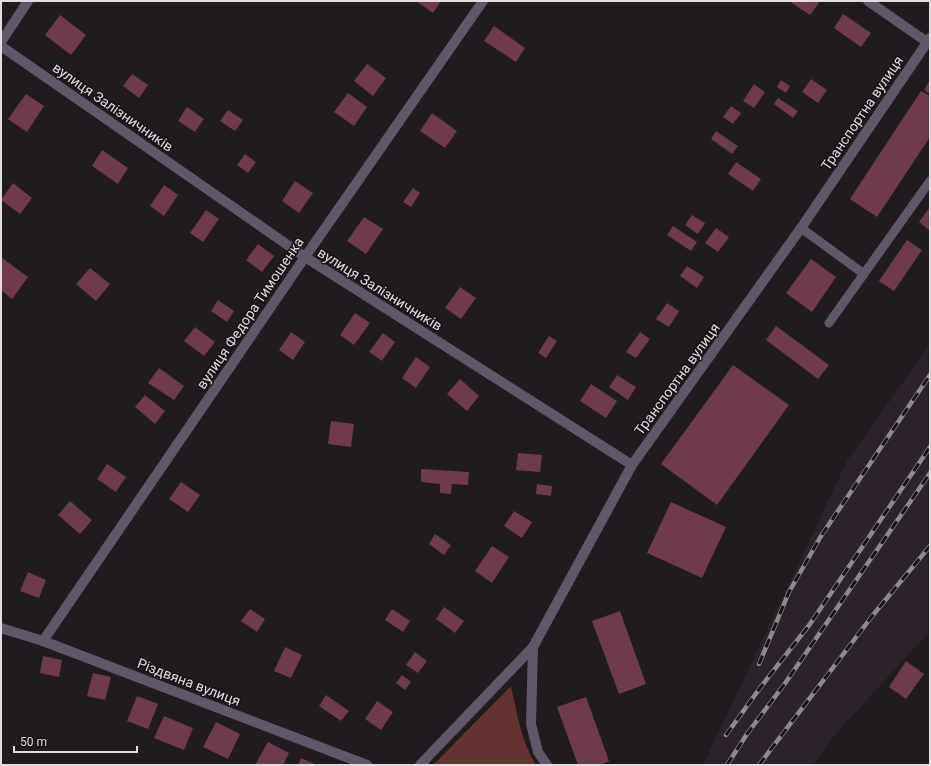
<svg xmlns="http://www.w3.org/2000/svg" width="931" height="766" font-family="Roboto,sans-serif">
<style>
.built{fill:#2c2229}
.green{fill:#623330}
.building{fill:#6d3b4b}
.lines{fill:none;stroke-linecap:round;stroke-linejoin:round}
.lane{stroke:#625669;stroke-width:9}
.street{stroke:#625669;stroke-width:10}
.rail-casing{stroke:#8e8a8d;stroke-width:4.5}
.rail{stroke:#171215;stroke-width:3;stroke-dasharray:9;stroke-linecap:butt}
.labels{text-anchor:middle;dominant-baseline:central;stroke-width:3;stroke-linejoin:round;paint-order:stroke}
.street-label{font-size:14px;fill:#e1dde0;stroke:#171215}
</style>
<rect width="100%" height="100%" fill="#201b1f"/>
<polygon class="built" points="930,344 930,631 832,738 813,765 703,765 847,461"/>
<path class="green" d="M 511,686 C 517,713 521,741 536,765 L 433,765 Z"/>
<g class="building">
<polygon points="416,1 441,1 433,13"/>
<polygon points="789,1 817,1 819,3 810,15"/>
<polygon points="843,14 871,33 861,47 834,28"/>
<polygon points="60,15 86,35 71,55 45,35"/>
<polygon points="494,26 525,48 516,62 484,41"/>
<polygon points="367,64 386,78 373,96 354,81"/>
<polygon points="132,74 148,85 139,98 123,86"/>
<polygon points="811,79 827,90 818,103 802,92"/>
<polygon points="781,80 790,86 786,93 777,87"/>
<polygon points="930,80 930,94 924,90"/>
<polygon points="754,84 765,92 754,108 743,101"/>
<polygon points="921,91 930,96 930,137 877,217 850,199"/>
<polygon points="348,93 367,107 354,126 334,112"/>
<polygon points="26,94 44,106 27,132 8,119"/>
<polygon points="778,98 798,111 793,118 774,104"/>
<polygon points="731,106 741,113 733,124 723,117"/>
<polygon points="187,107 204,119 195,132 178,121"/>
<polygon points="228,110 243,120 235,131 220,121"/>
<polygon points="432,113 457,131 445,148 420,131"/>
<polygon points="716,131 738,146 732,154 711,139"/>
<polygon points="102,150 128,168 118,184 92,166"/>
<polygon points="245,154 256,162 248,173 237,165"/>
<polygon points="736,162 761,179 753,191 728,174"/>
<polygon points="295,181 313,193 299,213 282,201"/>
<polygon points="13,183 32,198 20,214 1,200"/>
<polygon points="164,185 178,195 164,216 150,206"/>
<polygon points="413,188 420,193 411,207 403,202"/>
<polygon points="930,207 930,231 919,222"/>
<polygon points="206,210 219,219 203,242 190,233"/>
<polygon points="692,215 705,223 698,234 685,225"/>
<polygon points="364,217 383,229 366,254 347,241"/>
<polygon points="673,226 697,242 691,251 667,235"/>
<polygon points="716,228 729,237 718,252 705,243"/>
<polygon points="907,240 922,250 894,291 879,281"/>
<polygon points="258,244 274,256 262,272 246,260"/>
<polygon points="1,257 28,277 12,299 1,290"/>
<polygon points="811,259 836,277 812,312 786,293"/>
<polygon points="687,266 704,277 697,288 680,276"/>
<polygon points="90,268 110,284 96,301 76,284"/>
<polygon points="460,287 476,298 461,319 445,308"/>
<polygon points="218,300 234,311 227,322 211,311"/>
<polygon points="667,303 679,311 669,327 656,319"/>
<polygon points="355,313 370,323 354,345 340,335"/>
<polygon points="776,326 829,365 818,379 766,340"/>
<polygon points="195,327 215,342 204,356 184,341"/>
<polygon points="291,332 305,342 293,360 279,350"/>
<polygon points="640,332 650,339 636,358 626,352"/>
<polygon points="383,333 395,342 382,361 369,352"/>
<polygon points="549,336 557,341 546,358 538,353"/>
<polygon points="416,357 430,367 416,388 402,378"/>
<polygon points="733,365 789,405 717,505 661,464"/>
<polygon points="159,368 184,386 174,400 148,383"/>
<polygon points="617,375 636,387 628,400 609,387"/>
<polygon points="460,379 479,396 467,411 447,394"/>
<polygon points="591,384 617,401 606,418 580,401"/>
<polygon points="145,395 165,411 155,424 135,407"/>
<polygon points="331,421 354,424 351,447 328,444"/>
<polygon points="518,453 542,455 540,472 516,470"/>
<polygon points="107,464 126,477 116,492 97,479"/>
<polygon points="421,469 469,472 468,485 452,484 451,494 440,493 440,484 421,482"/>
<polygon points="181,482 200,495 188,512 169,499"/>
<polygon points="537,484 552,486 551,496 536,494"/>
<polygon points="70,501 92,520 80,534 58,515"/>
<polygon points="671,502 726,527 702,578 647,553"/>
<polygon points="514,511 532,522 522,538 504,526"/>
<polygon points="435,534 451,545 444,555 429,544"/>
<polygon points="492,546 509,557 492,583 475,571"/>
<polygon points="28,572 46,580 39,598 20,591"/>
<polygon points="444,607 464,621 455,633 436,619"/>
<polygon points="250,609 265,619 257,632 241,621"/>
<polygon points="392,609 410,621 403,632 385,620"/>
<polygon points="620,611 646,684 619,694 592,621"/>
<polygon points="285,647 302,655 291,678 274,671"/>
<polygon points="415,652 427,661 418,673 406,665"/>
<polygon points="43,656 62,660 59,677 40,673"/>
<polygon points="906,661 924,674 906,699 889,687"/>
<polygon points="93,673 111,677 105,700 87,696"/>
<polygon points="402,675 411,682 405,690 396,683"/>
<polygon points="326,695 349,711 341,721 319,706"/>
<polygon points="137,696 158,704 148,729 127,721"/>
<polygon points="586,697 609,761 600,765 578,765 557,707"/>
<polygon points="377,701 393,712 381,730 365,719"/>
<polygon points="164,716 193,728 184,750 154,738"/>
<polygon points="216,722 240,734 228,759 203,747"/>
<polygon points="268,742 289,753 283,765 255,765"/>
<polygon points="301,758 317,765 298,765"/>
</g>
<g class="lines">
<g class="lane">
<polyline points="801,228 864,274"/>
<polyline points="829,323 930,181"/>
</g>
<g class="street">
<polyline points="868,1 927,42"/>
<polyline points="1,42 28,1"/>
<polyline points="1,46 305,257 632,465"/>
<polyline points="1,628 43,641 367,765"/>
<polyline points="43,641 305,257 483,1"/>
<polyline points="420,765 533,647"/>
<polyline points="547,765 538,752 531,724 533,647 632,465 801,228 930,38"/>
</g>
<g class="rail-casing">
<g id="rail">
<polyline points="759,664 789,592 821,536 930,375"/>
<polyline points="726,735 760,688 810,624 930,447"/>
<polyline points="727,765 747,734 786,682 930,473"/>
<polyline points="759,765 873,615 930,546"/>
</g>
</g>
<use href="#rail" class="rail"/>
</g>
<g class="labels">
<g class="street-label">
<text transform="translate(113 107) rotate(35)">вулиця Залізничників</text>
<text transform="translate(862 113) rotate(-56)">Транспортна вулиця</text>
<text transform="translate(380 289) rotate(32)">вулиця Залізничників</text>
<text transform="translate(250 313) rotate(-56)">вулиця Федора Тимошенка</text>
<text transform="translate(677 379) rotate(-54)">Транспортна вулиця</text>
<text transform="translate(189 682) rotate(21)">Різдвяна вулиця</text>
</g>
</g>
<rect width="931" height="766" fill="none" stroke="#e1dde0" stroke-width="4"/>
<path d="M14 746v6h123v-6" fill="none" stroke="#e1dde0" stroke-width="2"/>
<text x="20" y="746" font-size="12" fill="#e1dde0" stroke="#171215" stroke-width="3" paint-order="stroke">50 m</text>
</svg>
